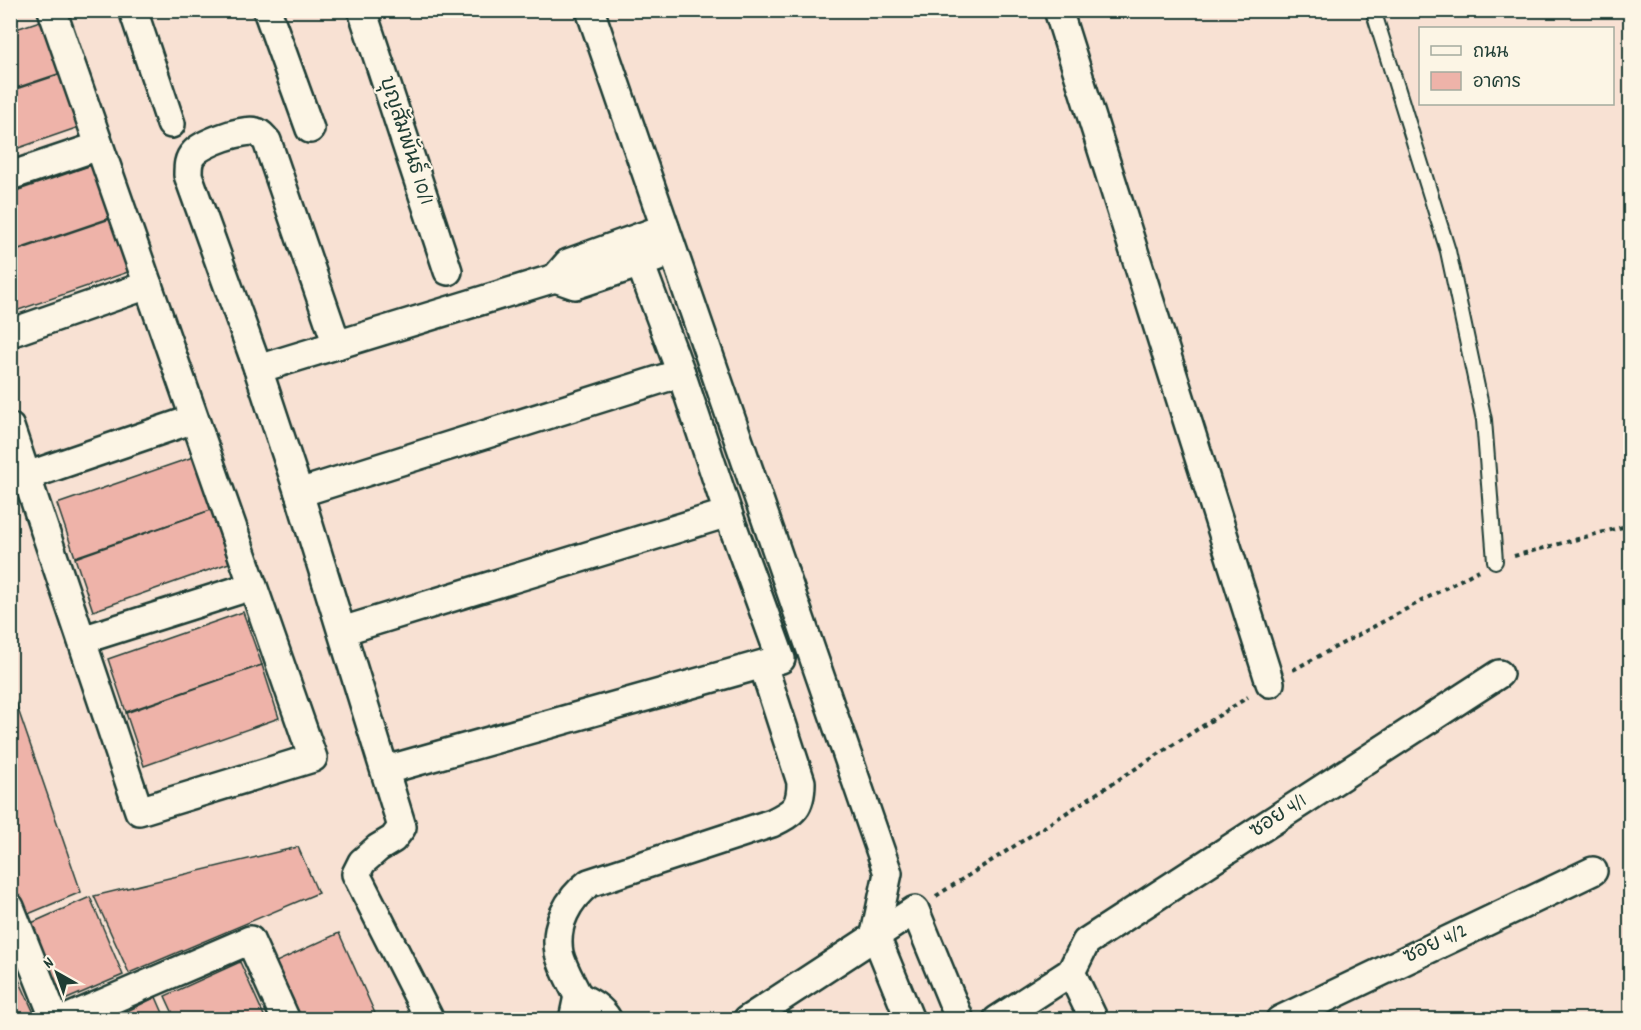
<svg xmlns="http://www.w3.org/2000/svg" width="1641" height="1030" font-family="Dekko,'Playpen Sans Thai',sans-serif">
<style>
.building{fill:#eeb3a9;stroke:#1f3d34;stroke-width:1.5}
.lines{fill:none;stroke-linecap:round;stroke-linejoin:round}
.lane-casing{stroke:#1f3d34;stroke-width:18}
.street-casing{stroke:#1f3d34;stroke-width:32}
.path{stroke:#1f3d34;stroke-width:4;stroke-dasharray:4.5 4.5;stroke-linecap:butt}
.lane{stroke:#fcf5e5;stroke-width:14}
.street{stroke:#fcf5e5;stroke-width:27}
.labels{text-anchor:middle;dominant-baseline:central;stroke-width:4.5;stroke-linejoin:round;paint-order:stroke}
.street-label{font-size:21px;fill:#1f3d34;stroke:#fcf5e5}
</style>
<rect width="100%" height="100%" fill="#f8e1d3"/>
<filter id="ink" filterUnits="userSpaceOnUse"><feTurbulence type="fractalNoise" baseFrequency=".0167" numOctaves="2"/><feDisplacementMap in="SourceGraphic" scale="12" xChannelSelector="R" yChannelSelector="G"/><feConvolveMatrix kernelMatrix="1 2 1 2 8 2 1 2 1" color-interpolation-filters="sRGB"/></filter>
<g filter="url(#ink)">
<g class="building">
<polygon points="43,20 61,73 10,90 10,31"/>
<polygon points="61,74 79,127 10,151 10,91"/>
<polygon points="92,165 110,218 10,252 10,193"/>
<polygon points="110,219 128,272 10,313 10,253"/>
<polygon points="193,457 211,510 75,557 57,504"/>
<polygon points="211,510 229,563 93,611 75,558"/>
<polygon points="243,612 262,665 126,712 108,659"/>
<polygon points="262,665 279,718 144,766 126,713"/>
<polygon points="10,686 81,892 21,917 10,887"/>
<polygon points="298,847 318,893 129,973 94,896"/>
<polygon points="90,897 123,975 60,1002 27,925"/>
<polygon points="339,933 378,1020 302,1020 276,962"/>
<polygon points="10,960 34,1013 20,1020 10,1020"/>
<polygon points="240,962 266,1020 176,1020 165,996"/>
<polygon points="156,997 166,1020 109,1020"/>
</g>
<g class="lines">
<g class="lane-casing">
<polyline id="lane" points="1373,10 1448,251 1484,420 1495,561"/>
</g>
<g class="street-casing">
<g id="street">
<polyline points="133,10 171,124"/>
<polyline points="267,10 310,129"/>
<polyline points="362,10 448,271"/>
<polyline points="590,10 888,873 875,934 910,1020"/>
<polyline points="1058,10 1270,683"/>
<polyline points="10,176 99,146"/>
<polyline points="555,278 575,285 656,258"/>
<polyline points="10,333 148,285"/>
<path d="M 258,369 L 188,175 C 188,166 188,159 194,153 C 202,143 244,128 256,132 C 261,133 263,137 267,141 L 337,345"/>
<polyline points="10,427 139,811 313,758 52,10"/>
<polyline points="27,476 194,419"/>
<polyline points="299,493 681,373"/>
<polyline points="342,631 728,513 681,373 640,263"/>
<polyline points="82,640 252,586"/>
<polyline points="386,770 781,659 728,513"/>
<polyline points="10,907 55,1020"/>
<polyline points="1071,972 1086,942 1499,674"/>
<polyline points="1071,972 1094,1020"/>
<path d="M 578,996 C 572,983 562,967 559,953 C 554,925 568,899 589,883 L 772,823 C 794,812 801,808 801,782 L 763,665"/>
<polyline points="64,1020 250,940 286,1020"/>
<polyline points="430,1020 356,874 362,862 378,848 393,839 402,827 299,493 258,369 555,278 568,263 665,228"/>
<path d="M 573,1020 L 578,996 C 590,1002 601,1008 608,1020"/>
<polyline points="747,1020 915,910 960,1020"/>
<polyline points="997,1020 1071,972"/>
<polyline points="1280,1020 1593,871"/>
</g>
</g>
<g class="path">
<polyline points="1514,556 1630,525"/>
<polyline points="1293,670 1479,570"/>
<polyline points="936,896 1248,697"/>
</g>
<use href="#lane" class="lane"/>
<use href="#street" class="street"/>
</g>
</g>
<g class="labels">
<g class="street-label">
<text transform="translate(405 141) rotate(72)">บุญสัมพันธ์ 10/1</text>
<text transform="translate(1279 817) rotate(-33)">ซอย 4/1</text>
<text transform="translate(1436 945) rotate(-25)">ซอย 4/2</text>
</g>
</g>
<rect width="1641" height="1030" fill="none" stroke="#fcf5e5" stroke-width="36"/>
<rect x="18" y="18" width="1605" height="994" fill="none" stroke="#1f3d34" stroke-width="2" filter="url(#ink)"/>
<rect x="1419" y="27" width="195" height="78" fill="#fcf5e5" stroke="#a4ab9e" stroke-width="1.5"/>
<rect x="1431" y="46" width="30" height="9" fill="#fcf5e5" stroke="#a4ab9e" stroke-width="1.5"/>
<text x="1473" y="57" font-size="18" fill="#1f3d34">ถนน</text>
<rect x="1431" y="72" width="30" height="18" fill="#eeb3a9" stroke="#a4ab9e" stroke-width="1.5"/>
<text x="1473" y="87" font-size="18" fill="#1f3d34">อาคาร</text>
<g transform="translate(57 973) rotate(320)" stroke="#fcf5e5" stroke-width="4.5" paint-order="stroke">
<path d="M0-4.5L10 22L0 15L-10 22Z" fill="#1f3d34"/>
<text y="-9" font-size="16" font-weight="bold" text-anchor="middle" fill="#1f3d34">N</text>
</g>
</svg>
